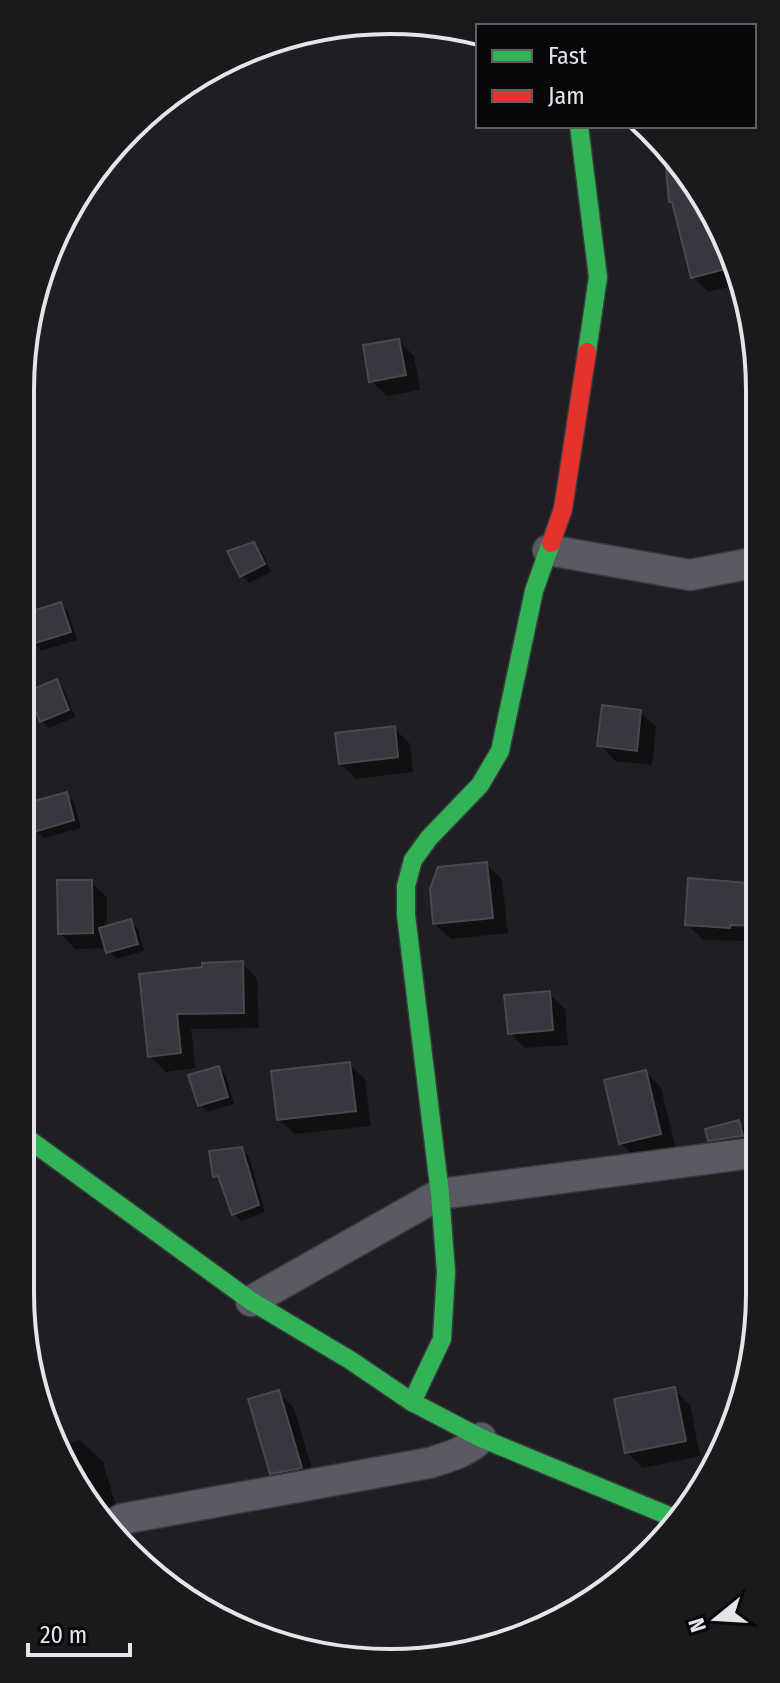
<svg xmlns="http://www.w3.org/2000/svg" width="780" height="1683" font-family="'Fira Sans Condensed',sans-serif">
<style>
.shadow{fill:#0007}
.building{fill:#37373f;stroke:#49494c;stroke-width:2}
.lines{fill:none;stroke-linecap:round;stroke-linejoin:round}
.street-casing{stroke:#3b3b3e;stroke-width:33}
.fast-casing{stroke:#3b3b3e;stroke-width:21}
.jam-casing{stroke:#3b3b3e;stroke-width:21}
.street{stroke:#5a5a64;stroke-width:30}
.fast{stroke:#30b455;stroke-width:18}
.jam{stroke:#e5322d;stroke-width:18}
.rim{fill:none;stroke:#e4e4e9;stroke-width:4}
</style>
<rect width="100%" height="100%" fill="#1f1f23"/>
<g class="shadow">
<polygon points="667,153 672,153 683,164 732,248 741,284 708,292 693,277 675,205 671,201"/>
<polygon points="399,341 414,356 420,390 387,396 371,381"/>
<polygon points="254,545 262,552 271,572 249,583 242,576"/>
<polygon points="61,604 68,612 77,640 41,651 34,643"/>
<polygon points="56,681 64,689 75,717 49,728 42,721"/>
<polygon points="640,712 656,727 652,765 615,761 600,745"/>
<polygon points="394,728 410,744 413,772 356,779 340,763"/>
<polygon points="66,794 74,802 81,828 44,838 36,831"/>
<polygon points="487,864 502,880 508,933 451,939 435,924"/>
<polygon points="749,872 759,872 759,941 703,940 687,924 748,885"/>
<polygon points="91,882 107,897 107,928 130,921 138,929 144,951 116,959 107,948 75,949 60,933"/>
<polygon points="242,963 257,979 259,1028 191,1029 196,1068 166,1072 150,1056 141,975"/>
<polygon points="549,993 565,1009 568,1045 525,1048 510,1033"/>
<polygon points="349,1064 365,1079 371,1126 294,1134 279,1119"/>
<polygon points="219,1068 226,1076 234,1104 207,1112 200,1105"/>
<polygon points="646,1072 661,1088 676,1149 636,1158 621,1143"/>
<polygon points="738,1122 746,1130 749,1143 718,1147 710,1140"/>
<polygon points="242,1149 249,1157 265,1212 241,1221 234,1214 222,1184 215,1176"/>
<polygon points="674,1390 690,1405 700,1456 643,1468 627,1452"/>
<polygon points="278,1392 294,1408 316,1483 287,1488 272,1473"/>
<polygon points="80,1440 103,1462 124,1533 112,1537 59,1446"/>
</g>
<g class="building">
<polygon points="664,146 683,164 716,221 729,268 691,278 672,202 669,202"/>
<polygon points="399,339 406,375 369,382 363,345"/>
<polygon points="254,542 265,564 240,577 227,551"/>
<polygon points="61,602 71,632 32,644 23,614"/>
<polygon points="57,679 69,710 40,722 28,691"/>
<polygon points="602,705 641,710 637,751 597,746"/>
<polygon points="395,726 398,757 339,764 335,733"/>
<polygon points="67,792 74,820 34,832 27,803"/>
<polygon points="487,862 493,918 433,924 430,889 438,867"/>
<polygon points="688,878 759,884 759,926 731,925 730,928 685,925"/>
<polygon points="57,880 92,880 93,933 58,934"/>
<polygon points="131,919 138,944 106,953 99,928"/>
<polygon points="243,961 244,1013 177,1014 181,1053 148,1057 139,974 202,967 202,963"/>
<polygon points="550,991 553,1030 508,1034 504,995"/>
<polygon points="350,1062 356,1111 277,1120 271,1071"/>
<polygon points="219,1066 228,1097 198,1106 188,1075"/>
<polygon points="646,1070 661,1134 619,1144 604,1080"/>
<polygon points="739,1120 743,1136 708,1141 705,1129"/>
<polygon points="242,1147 259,1205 232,1215 218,1176 213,1177 209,1151"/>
<polygon points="675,1387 686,1441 625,1453 614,1399"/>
<polygon points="279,1390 302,1468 270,1474 248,1399"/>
</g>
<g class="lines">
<g class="street-casing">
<g id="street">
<polyline points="548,550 690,575 758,562"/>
<polyline points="251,1301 440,1194 760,1152"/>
<path d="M 107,1529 L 122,1519 L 429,1463 C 448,1457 467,1452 481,1438"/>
</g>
</g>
<g class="fast-casing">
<g id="fast">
<polyline points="579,126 598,277 587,352"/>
<polyline points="20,1133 251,1301 350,1360 412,1402 481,1438 679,1520"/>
<polyline points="412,1402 442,1339 446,1272 440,1194 406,915 406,886 413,860 429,838 480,785 500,751 534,591 551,543"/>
</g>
</g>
<g class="jam-casing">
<polyline id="jam" points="551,543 563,509 587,352"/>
</g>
<use href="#street" class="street"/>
<use href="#fast" class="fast"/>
<use href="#jam" class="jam"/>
</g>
<path d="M0 0H780V1683H0ZM390 34H390A356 356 0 0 1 746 390V1293A356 356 0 0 1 390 1649H390A356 356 0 0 1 34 1293V390A356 356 0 0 1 390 34Z" fill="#1a1a1d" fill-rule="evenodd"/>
<path class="rim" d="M390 34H390A356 356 0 0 1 746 390V1293A356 356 0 0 1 390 1649H390A356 356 0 0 1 34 1293V390A356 356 0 0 1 390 34Z"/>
<rect x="476" y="24" width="280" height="104" fill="#08080b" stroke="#606064" stroke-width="2"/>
<rect x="492" y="50" width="40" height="12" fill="#30b455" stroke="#606064" stroke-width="2"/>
<text x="548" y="64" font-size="24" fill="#e4e4e9">Fast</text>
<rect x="492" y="90" width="40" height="12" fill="#e5322d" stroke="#606064" stroke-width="2"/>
<text x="548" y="104" font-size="24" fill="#e4e4e9">Jam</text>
<g transform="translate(716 1619) rotate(252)" stroke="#08080b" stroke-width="6" paint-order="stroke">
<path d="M0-6L14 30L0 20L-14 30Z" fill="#e4e4e9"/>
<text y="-12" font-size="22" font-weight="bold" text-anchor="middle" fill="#e4e4e9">N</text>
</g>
<path d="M28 1643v12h102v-12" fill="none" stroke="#e4e4e9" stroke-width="4"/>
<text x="40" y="1643" font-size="24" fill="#e4e4e9" stroke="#08080b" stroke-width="6" paint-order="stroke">20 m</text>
</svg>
